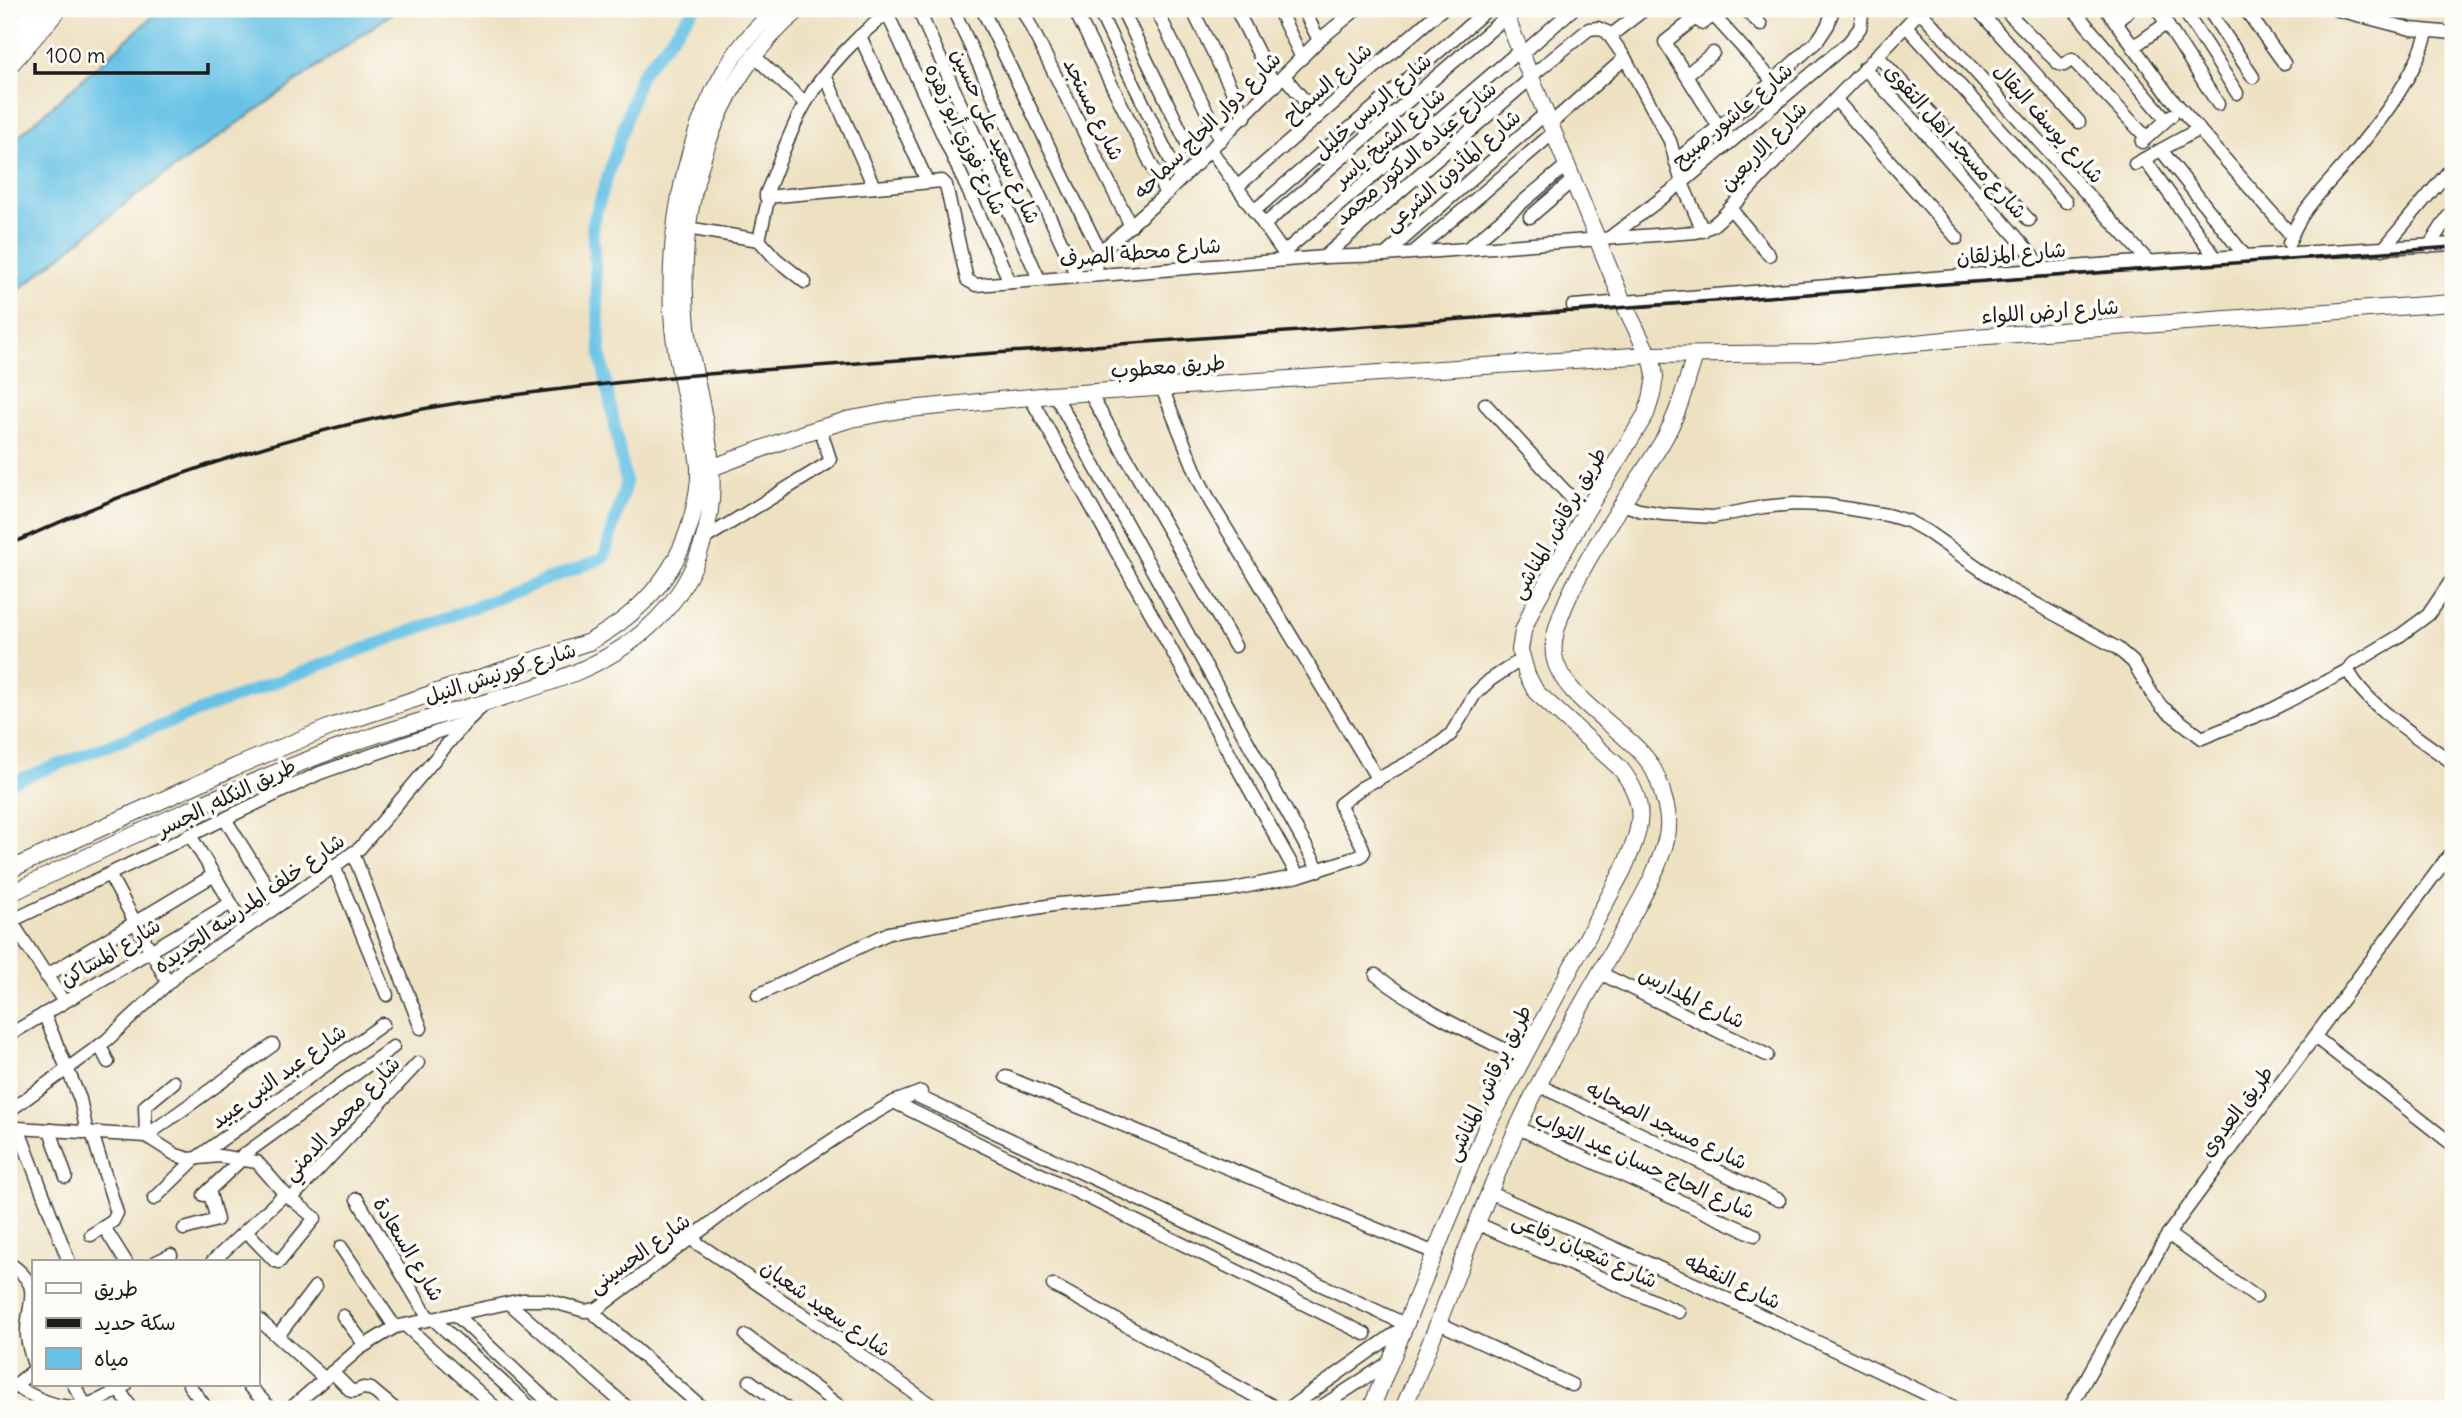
<svg xmlns="http://www.w3.org/2000/svg" width="2462" height="1418" font-family="Delius,'Playpen Sans Arabic',sans-serif">
<style>
.water{fill:#68c2e6;stroke:#426f81;stroke-width:2}
.lines{fill:none;stroke-linecap:round;stroke-linejoin:round}
.canal{stroke:#68c2e6;stroke-width:12}
.street-casing{stroke:#3c3a35;stroke-width:15}
.secondary-casing{stroke:#3c3a35;stroke-width:18}
.primary-casing{stroke:#3c3a35;stroke-width:20}
.street{stroke:#fff;stroke-width:12}
.secondary{stroke:#fff;stroke-width:16}
.primary{stroke:#fff;stroke-width:18}
.rail{stroke:#1c1c1c;stroke-width:3.5}
.labels{text-anchor:middle;dominant-baseline:central;stroke-width:7;stroke-linejoin:round;paint-order:stroke}
.street-label{font-size:21px;fill:#1c1c1c;stroke:#fdfcf7}
</style>
<rect width="100%" height="100%" fill="#fdfcf7"/>
<filter id="ink" filterUnits="userSpaceOnUse"><feTurbulence type="fractalNoise" baseFrequency=".0143" numOctaves="2"/><feDisplacementMap in="SourceGraphic" scale="14" xChannelSelector="R" yChannelSelector="G"/><feConvolveMatrix kernelMatrix="1 2 1 2 8 2 1 2 1" color-interpolation-filters="sRGB"/></filter>
<filter id="wash" filterUnits="userSpaceOnUse"><feTurbulence type="fractalNoise" baseFrequency=".00686" numOctaves="4" result="noise"/><feDisplacementMap in="SourceGraphic" scale="28" xChannelSelector="R" yChannelSelector="G"/><feGaussianBlur stdDeviation="1.57" result="paint"/><feColorMatrix in="noise" values="0 0 0 0 0 0 0 0 0 0 0 0 0 0 0 0 0 1.4 0 .05"/><feComposite in="paint" operator="in"/></filter>
<g filter="url(#wash)">
<rect width="100%" height="100%" fill="#eee1c2"/>
<polygon class="water" points="161,9 398,9 126,203 9,298 9,145"/>
<g class="lines">
<polyline class="canal" points="9,783 604,558 626,483 601,356 592,225 640,76 694,9"/>
</g>
</g>
<g filter="url(#ink)">
<g class="lines">
<g class="street-casing">
<g id="street">
<polyline points="918,9 1039,279"/>
<polyline points="953,9 1077,276"/>
<polyline points="982,9 1100,252"/>
<polyline points="1022,9 1131,226"/>
<polyline points="1074,9 1166,194"/>
<polyline points="1098,9 1180,180"/>
<polyline points="1122,9 1197,164"/>
<polyline points="1156,9 1221,140"/>
<polyline points="1192,9 1245,117"/>
<polyline points="1236,9 1275,86"/>
<polyline points="1278,9 1302,58"/>
<polyline points="1303,9 1319,40"/>
<polyline points="1680,9 1702,23 1726,9"/>
<polyline points="1745,9 1761,25"/>
<polyline points="1915,9 1920,11 2149,262"/>
<polyline points="1977,9 2079,122"/>
<polyline points="2004,9 2059,64 2064,65 2072,59 2146,137"/>
<polyline points="2073,9 2166,119"/>
<polyline points="2106,9 2167,93 2292,236"/>
<polyline points="2157,9 2218,104"/>
<polyline points="2183,9 2237,93"/>
<polyline points="2208,9 2253,77"/>
<polyline points="2245,9 2284,63"/>
<polyline points="2334,9 2411,29 2453,33"/>
<polyline points="887,13 1010,282"/>
<polyline points="1714,16 1773,81"/>
<polyline points="1694,19 1665,42 1719,127"/>
<polyline points="2115,22 2128,12"/>
<polyline points="1906,26 2066,202"/>
<polyline points="860,36 927,181"/>
<polyline points="1610,36 1645,9"/>
<polyline points="2133,47 2167,23"/>
<polyline points="1521,55 1573,9"/>
<polyline points="1877,55 2029,220"/>
<polyline points="754,56 805,103"/>
<polyline points="1864,68 1924,131 2046,271"/>
<polyline points="825,75 874,187"/>
<polyline points="1686,75 1713,53"/>
<polyline points="1284,76 1318,117"/>
<polyline points="1530,77 1589,29 1598,28 1607,32 1625,58 1670,141 1682,183 1703,231"/>
<polyline points="1836,100 1957,238"/>
<polyline points="1549,125 1625,58"/>
<polyline points="2142,142 2172,115"/>
<polyline points="1211,150 1288,259"/>
<polyline points="2161,150 2245,256"/>
<polyline points="2144,159 2216,258"/>
<polyline points="1675,161 1749,103 1818,40 1828,25 1833,9"/>
<polyline points="2135,164 2199,129"/>
<polyline points="1237,187 1442,9"/>
<polyline points="766,197 942,181 946,185 967,280 976,285 1324,257 1384,255 1696,232 1712,226 1720,219 1922,9"/>
<polyline points="1730,208 1769,255"/>
<polyline points="1254,211 1488,9"/>
<polyline points="1530,217 1573,180"/>
<polyline points="1264,225 1515,9"/>
<polyline points="687,228 759,240 776,259 805,282"/>
<polyline points="1609,238 1682,183 1849,42 1860,28 1863,9"/>
<path d="M 759,240 L 768,200 L 766,194 C 779,164 789,132 805,104 C 825,68 860,33 893,9"/>
<path d="M 2289,243 C 2300,209 2327,186 2349,159 C 2381,120 2413,80 2428,31"/>
<polyline points="2429,246 2453,209"/>
<polyline points="1469,247 1567,165"/>
<polyline points="2383,249 2453,166"/>
<polyline points="1414,252 1553,133"/>
<polyline points="1283,253 1519,51"/>
<polyline points="1385,255 1545,114"/>
<polyline points="1324,257 1530,79"/>
<polyline points="1096,274 1097,259 1100,252 1166,194 1319,40 1357,9"/>
<polyline points="1573,306 2124,263 2453,244"/>
<polyline points="1162,388 1199,480 1211,503 1378,780"/>
<polyline points="1089,392 1235,646"/>
<polyline points="1055,395 1319,870"/>
<polyline points="1030,397 1298,876"/>
<polyline points="1485,404 1585,513"/>
<polyline points="1623,504 1639,510 1663,514 1713,517 1763,507 1794,504 1826,505 1887,515 1908,521 1926,531 2010,590 2117,648 2133,662 2152,694 2162,707 2202,738 2273,709 2348,670"/>
<polyline points="704,539 828,463 830,459 820,428"/>
<path d="M 2453,578 L 2428,615 L 2398,637 L 2351,665 L 2348,670 C 2364,704 2423,741 2453,763"/>
<polyline points="225,819 279,905"/>
<polyline points="190,835 246,928"/>
<polyline points="353,853 421,1028"/>
<polyline points="334,866 387,995"/>
<polyline points="109,874 167,981"/>
<polyline points="11,921 64,1002"/>
<polyline points="9,922 320,773 466,722"/>
<polyline points="1600,973 1767,1055"/>
<path d="M 1376,975 C 1420,1010 1472,1033 1522,1058"/>
<polyline points="46,976 214,875"/>
<path d="M 758,995 L 889,933 L 1059,904 L 1229,890 L 1298,876 L 1361,856 L 1364,852 C 1360,835 1345,821 1340,804 L 1361,788 L 1428,752 L 1444,740 L 1451,734 L 1475,694 L 1490,680 L 1522,659"/>
<polyline points="44,1014 80,1099 87,1133"/>
<polyline points="9,1035 231,903"/>
<polyline points="2315,1037 2453,1145"/>
<polyline points="100,1046 108,1062"/>
<polyline points="1006,1077 1435,1253"/>
<polyline points="174,1082 145,1106 146,1136 176,1155 189,1159 219,1156 257,1162 285,1194 315,1218 279,1262 275,1261 246,1231"/>
<polyline points="1538,1085 1779,1200"/>
<polyline points="915,1095 1407,1325 1288,1409"/>
<polyline points="894,1102 1365,1334"/>
<polyline points="9,1111 107,1040 184,968 246,928 360,848 466,722 487,702"/>
<polyline points="9,1126 18,1128 146,1136 273,1045"/>
<polyline points="18,1128 69,1262"/>
<polyline points="1518,1128 1755,1235"/>
<polyline points="50,1130 66,1177"/>
<polyline points="238,1159 393,1047"/>
<polyline points="1489,1192 1708,1290 1958,1409"/>
<polyline points="204,1195 242,1159"/>
<polyline points="154,1199 195,1159 383,1024"/>
<polyline points="291,1199 418,1063"/>
<polyline points="357,1199 429,1319"/>
<polyline points="1476,1223 1679,1312"/>
<polyline points="104,1227 126,1262"/>
<polyline points="184,1229 217,1220 209,1190"/>
<polyline points="2168,1234 2256,1297"/>
<polyline points="91,1235 113,1221 117,1213 92,1133"/>
<polyline points="691,1239 820,1326 937,1409"/>
<polyline points="341,1247 395,1327"/>
<polyline points="156,1262 171,1255"/>
<polyline points="212,1262 285,1194"/>
<path d="M 9,1263 C 43,1287 29,1295 27,1330 C 26,1341 30,1351 33,1362"/>
<polyline points="1053,1285 1278,1409"/>
<polyline points="509,1303 629,1409"/>
<polyline points="591,1311 704,1409"/>
<polyline points="455,1314 556,1409"/>
<polyline points="343,1316 364,1344"/>
<polyline points="257,1318 325,1379"/>
<polyline points="432,1318 532,1409"/>
<polyline points="1439,1323 1572,1385"/>
<polyline points="405,1325 497,1409"/>
<polyline points="278,1336 315,1287"/>
<polyline points="746,1336 843,1409"/>
<polyline points="332,1372 351,1391 355,1391 363,1388 371,1389 395,1409"/>
<polyline points="750,1381 787,1409"/>
<path d="M 9,1383 C 58,1410 75,1418 126,1385"/>
<polyline points="74,1385 86,1406"/>
<polyline points="189,1385 207,1409"/>
<polyline points="248,1385 271,1409"/>
<polyline points="14,1386 33,1371"/>
<polyline points="119,1390 132,1409"/>
<polyline points="290,1409 359,1349 395,1327 522,1300 547,1300 585,1311 597,1309 744,1198 863,1120 894,1102 921,1092"/>
<polyline points="1318,1409 1391,1361"/>
<polyline points="2069,1409 2168,1234 2453,850"/>
</g>
</g>
<g class="secondary-casing">
<g id="secondary">
<polyline points="699,470 711,468 804,433 851,419 900,410 1050,395 1649,355 1818,353 1974,337 2453,303"/>
<path d="M 9,870 L 237,766 L 333,726 L 589,642 C 642,613 681,570 694,509 C 697,496 700,481 699,467 C 694,420 677,374 673,326 C 664,223 692,75 778,9"/>
<path d="M 9,894 C 118,842 228,789 342,747 C 389,729 438,716 487,702 C 544,685 602,669 648,628 C 693,588 716,528 711,468 C 708,420 692,374 687,326 C 675,212 708,83 800,9"/>
<path d="M 1371,1409 L 1486,1128 L 1623,870 C 1641,829 1650,806 1620,768 L 1536,692 L 1527,675 L 1520,650 L 1523,631 L 1533,607 L 1585,513 L 1646,414 L 1652,395 L 1655,376 L 1653,364 L 1623,302 L 1503,9"/>
<path d="M 1403,1409 C 1450,1301 1485,1188 1539,1084 C 1564,1034 1593,986 1620,937 C 1637,906 1657,875 1666,840 C 1670,827 1668,812 1664,799 C 1661,786 1656,772 1648,761 C 1623,727 1560,697 1554,655 C 1547,604 1637,486 1664,439 C 1679,413 1686,383 1695,355"/>
</g>
</g>
<g class="primary-casing">
<g id="primary">
<polyline points="9,39 36,9"/>
<polyline points="9,65 58,9"/>
</g>
</g>
<use href="#street" class="street"/>
<use href="#secondary" class="secondary"/>
<use href="#primary" class="primary"/>
<path class="rail" d="M 9,545 C 150,479 304,427 458,403 C 532,391 606,384 680,376 L 2453,247"/>
</g>
</g>
<g class="labels">
<g class="street-label">
<text transform="translate(1327 83) rotate(-41)">شارع السماح</text>
<text transform="translate(1372 106) rotate(-41)">شارع الريس خليل</text>
<text transform="translate(1094 109) rotate(64)">شارع مستجد</text>
<text transform="translate(1732 115) rotate(-40)">شارع عاشور صبيح</text>
<text transform="translate(2049 123) rotate(48)">شارع يوسف البقال</text>
<text transform="translate(1207 125) rotate(-45)">شارع دوار الحاج سماحه</text>
<text transform="translate(996 136) rotate(66)">شارع سعيد على حسين</text>
<text transform="translate(1389 137) rotate(-41)">شارع الشيخ ياسر</text>
<text transform="translate(966 139) rotate(65)">شارع فوزي أبو زهره</text>
<text transform="translate(1956 141) rotate(48)">شارع مسجد اهل التقوى</text>
<text transform="translate(1763 146) rotate(-46)">شارع الاربعين</text>
<text transform="translate(1415 153) rotate(-41)">شارع عياده الدكتور محمد</text>
<text transform="translate(1452 170) rotate(-41)">شارع المأذون الشرعى</text>
<text transform="translate(1140 252) rotate(-5)">شارع محطة الصرف</text>
<text transform="translate(2011 253) rotate(-4)">شارع المزلقان</text>
<text transform="translate(2050 311) rotate(-4)">شارع ارض اللواء</text>
<text transform="translate(1168 366) rotate(-4)">طريق معطوب</text>
<text transform="translate(1558 523) rotate(-60)">طريق برقاش, المناشى</text>
<text transform="translate(500 673) rotate(-18)">شارع كورنيش النيل</text>
<text transform="translate(226 797) rotate(-26)">طريق النكله, الجسر</text>
<text transform="translate(249 903) rotate(-35)">شارع خلف المدرسه الجديده</text>
<text transform="translate(110 952) rotate(-31)">شارع المساكن</text>
<text transform="translate(1692 997) rotate(26)">شارع المدارس</text>
<text transform="translate(278 1076) rotate(-36)">شارع عبد النبى عبيد</text>
<text transform="translate(1488 1083) rotate(-64)">طريق برقاش, المناشى</text>
<text transform="translate(2236 1111) rotate(-53)">طريق العدوى</text>
<text transform="translate(341 1118) rotate(-47)">شارع محمد الدمني</text>
<text transform="translate(1667 1125) rotate(26)">شارع مسجد الصحابه</text>
<text transform="translate(1645 1164) rotate(24)">شارع الحاج حسان عبد التواب</text>
<text transform="translate(409 1249) rotate(59)">شارع السعادة</text>
<text transform="translate(1585 1250) rotate(24)">شارع شعبان رفاعى</text>
<text transform="translate(639 1253) rotate(-36)">شارع الحسينى</text>
<text transform="translate(1733 1281) rotate(25)">شارع النقطه</text>
<text transform="translate(826 1308) rotate(35)">شارع سعيد شعبان</text>
</g>
</g>
<rect width="2462" height="1418" fill="none" stroke="#fdfcf7" stroke-width="35"/>
<rect x="32" y="1260" width="228" height="126" fill="#fdfcf7" stroke="#a3a29f" stroke-width="2"/>
<rect x="46" y="1283" width="35" height="10" fill="#ffffff" stroke="#a3a29f" stroke-width="2"/>
<text x="94" y="1296" font-size="21" fill="#1c1c1c">طريق</text>
<rect x="46" y="1318" width="35" height="10" fill="#1c1c1c" stroke="#a3a29f" stroke-width="2"/>
<text x="94" y="1330" font-size="21" fill="#1c1c1c">سكة حديد</text>
<rect x="46" y="1348" width="35" height="21" fill="#68c2e6" stroke="#a3a29f" stroke-width="2"/>
<text x="94" y="1366" font-size="21" fill="#1c1c1c">مياه</text>
<path d="M35 63v10h173v-10" fill="none" stroke="#1c1c1c" stroke-width="3.5"/>
<text x="46" y="63" font-size="21" fill="#1c1c1c" stroke="#fdfcf7" stroke-width="5" paint-order="stroke">100 m</text>
</svg>
